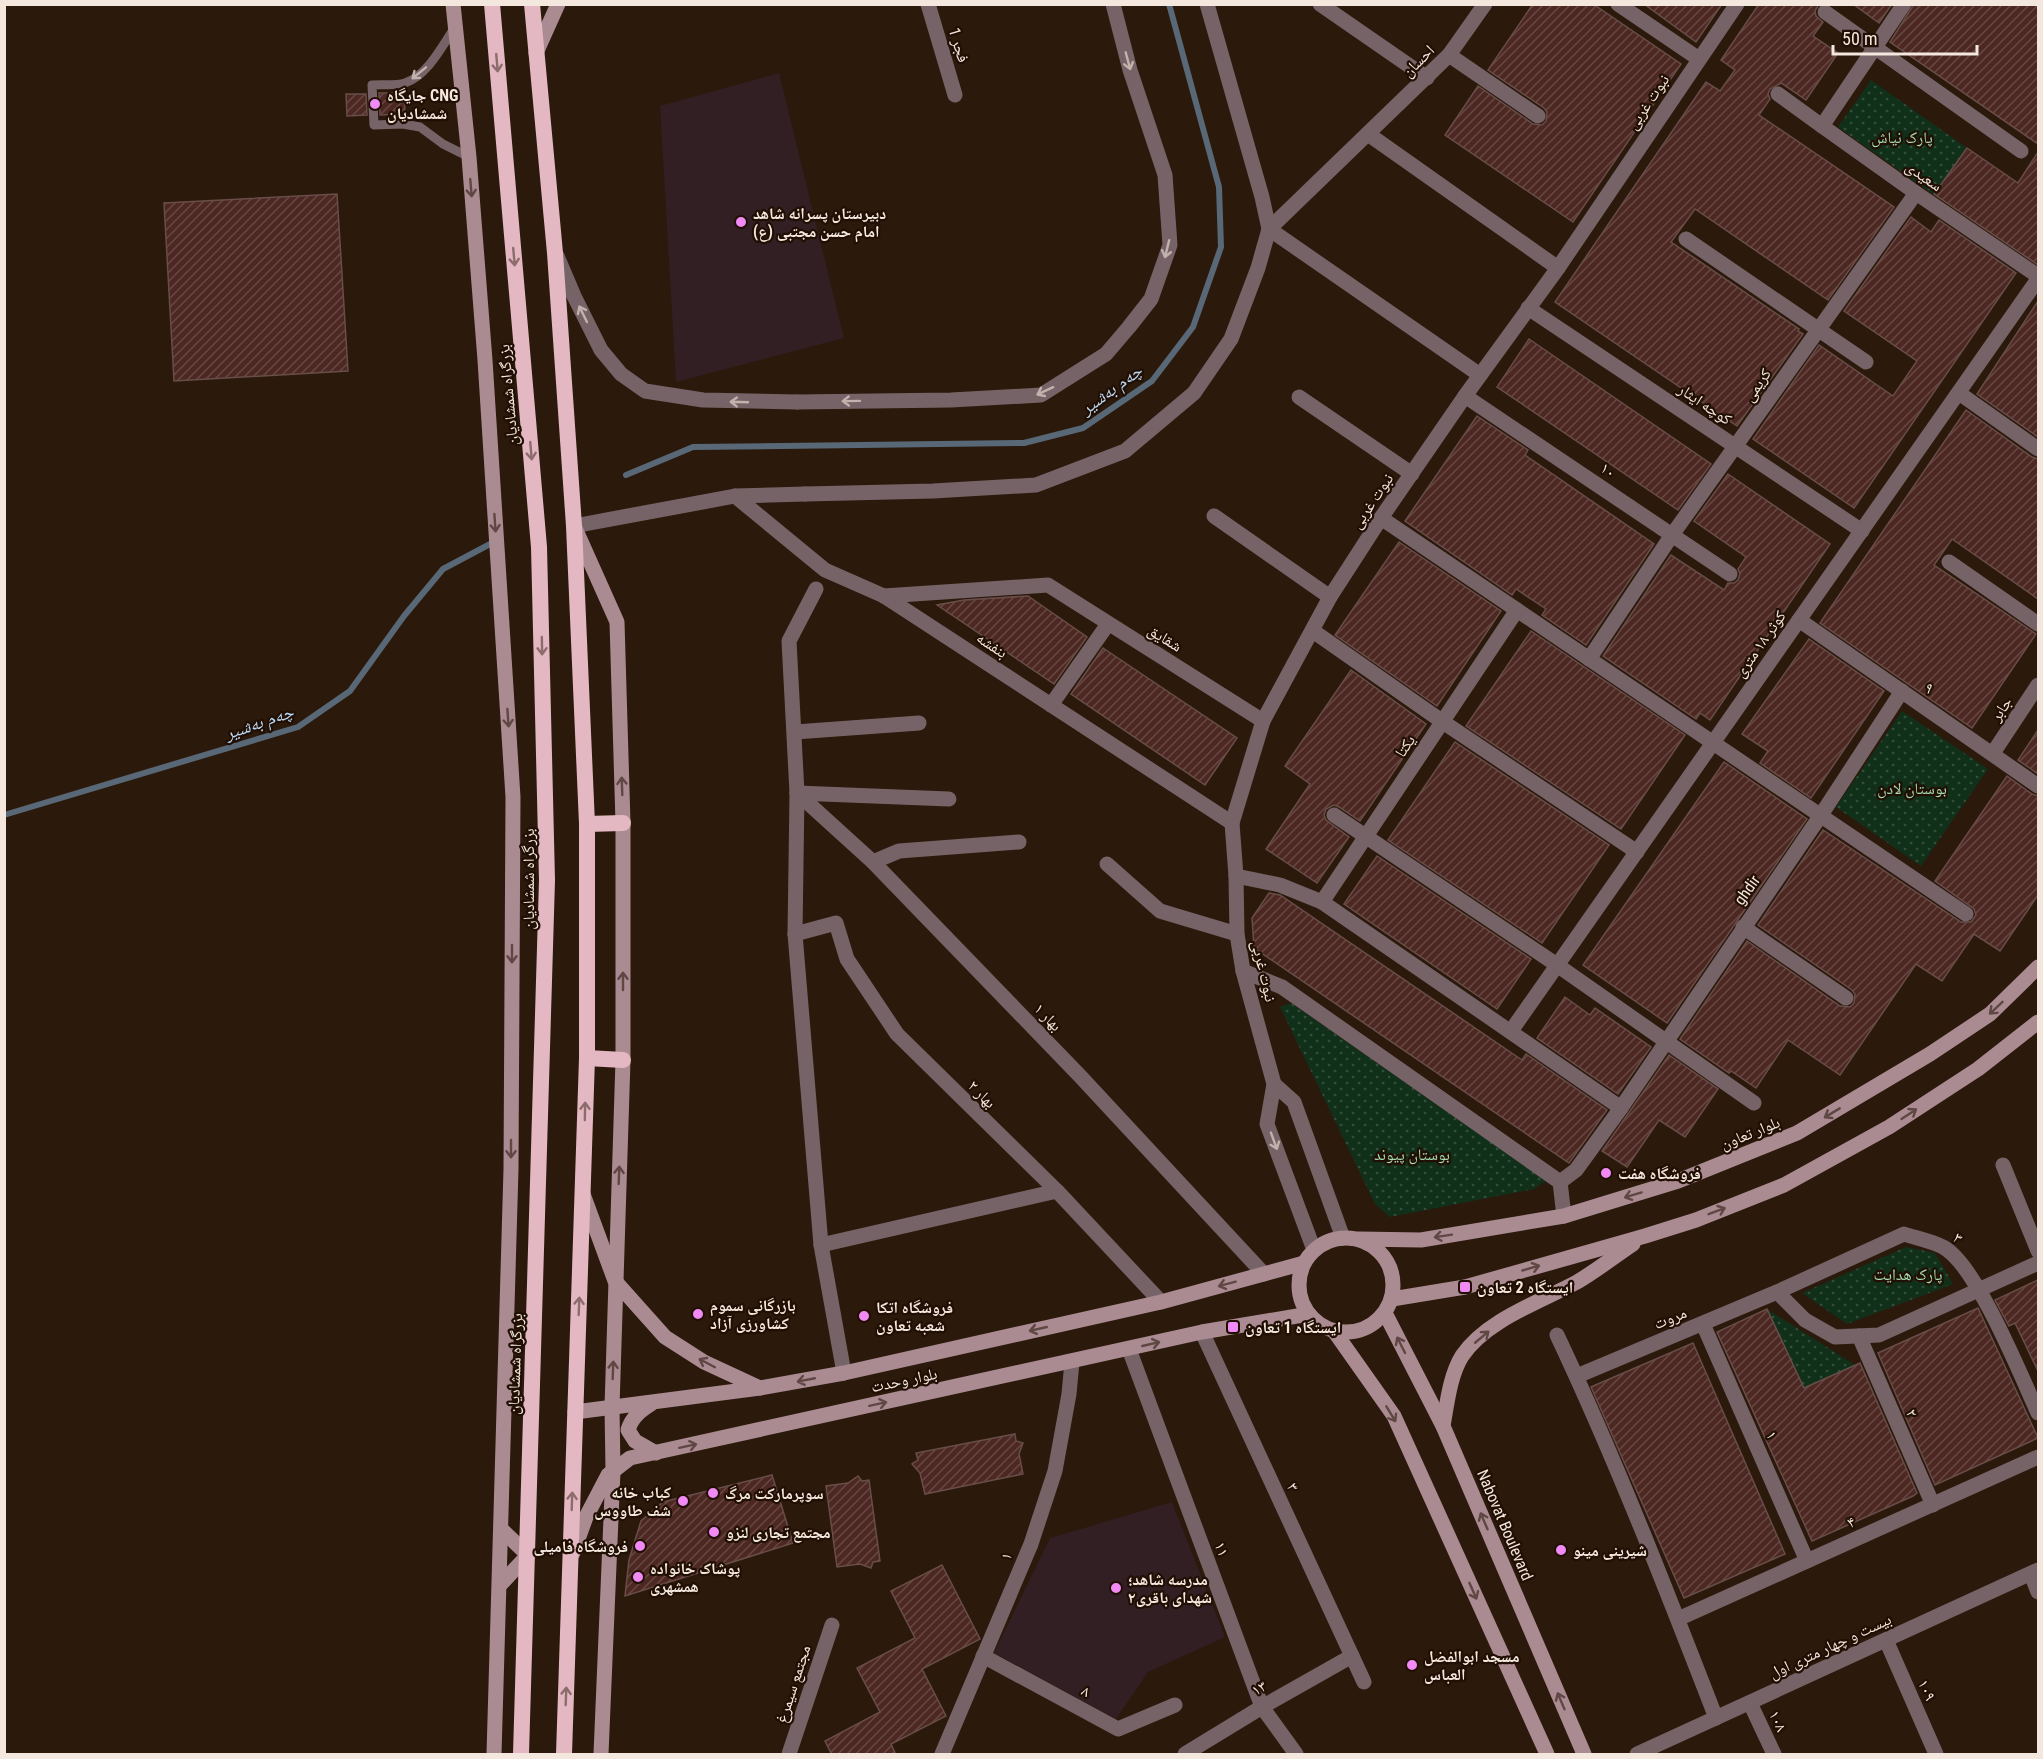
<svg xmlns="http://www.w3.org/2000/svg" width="2043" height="1759" font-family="'Roboto Condensed','Noto Naskh Arabic',sans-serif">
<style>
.education{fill:#311f23}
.park{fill:url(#park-dots)}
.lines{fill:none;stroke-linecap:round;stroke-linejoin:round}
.stream{stroke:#586876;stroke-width:6}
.building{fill:url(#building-hatch);stroke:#684d49;stroke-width:1.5}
.service{stroke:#766367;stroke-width:9}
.minor{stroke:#766367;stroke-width:15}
.tertiary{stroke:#766367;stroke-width:15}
.secondary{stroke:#aa8b92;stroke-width:15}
.trunk{stroke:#e4b8c2;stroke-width:16}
.oneway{stroke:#c2b2ae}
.oneway2{stroke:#8c6c6c}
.oneway3{stroke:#5f4744}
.poi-dot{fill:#f18af4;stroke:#210f04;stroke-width:2}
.labels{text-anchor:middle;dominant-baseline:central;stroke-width:4.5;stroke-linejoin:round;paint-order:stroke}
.street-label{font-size:16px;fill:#f4e7de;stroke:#210f04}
.poi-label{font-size:16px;font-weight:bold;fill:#f4e7de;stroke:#210f04;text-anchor:start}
.park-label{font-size:16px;fill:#a4deb1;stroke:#210f04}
.water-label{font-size:18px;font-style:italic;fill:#bad9f5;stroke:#210f04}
</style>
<defs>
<pattern id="park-dots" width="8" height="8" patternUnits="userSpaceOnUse" patternTransform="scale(1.5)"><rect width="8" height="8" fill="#10301a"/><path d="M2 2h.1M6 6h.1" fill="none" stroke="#334e3b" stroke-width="1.8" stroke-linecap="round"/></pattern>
<pattern id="building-hatch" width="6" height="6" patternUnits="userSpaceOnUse" patternTransform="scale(1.5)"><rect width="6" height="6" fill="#4d2823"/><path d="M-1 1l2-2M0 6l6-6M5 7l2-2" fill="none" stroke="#674742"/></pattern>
</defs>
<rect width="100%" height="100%" fill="#2b190b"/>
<g class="education">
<polygon points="779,73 844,338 676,382 660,106"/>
<polygon points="1172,1502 1225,1637 1148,1672 1116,1719 994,1653 1050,1538"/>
</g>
<g class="park">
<polygon points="1871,80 1967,148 1934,195 1838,127"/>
<polygon points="1902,711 1988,769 1921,866 1836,807"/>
<polygon points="1291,1003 1546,1181 1534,1189 1390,1217 1375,1204 1280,1007"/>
<polygon points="1906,1247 1935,1253 1953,1284 1847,1324 1802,1293"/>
<polygon points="1767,1309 1855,1365 1804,1388"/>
</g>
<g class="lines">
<g class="stream">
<polyline points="626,475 693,447 1024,443 1083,428 1152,381 1193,327 1221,247 1219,187 1169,4"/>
<polyline points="4,815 298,727 350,691 404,616 443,569 492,543"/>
</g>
</g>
<g class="building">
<polygon points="1533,4 1593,4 1681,64 1573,222 1445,135 1478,86 1533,124 1542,125 1546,121 1547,112 1544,108 1488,70"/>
<polygon points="1644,4 1722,4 1696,42"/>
<polygon points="1759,4 1819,4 1815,11 1816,16 1823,22 1813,36 1838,53 1806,100 1781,83 1770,89 1768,94 1770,99 1759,115 1894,207 1828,300 1695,209 1671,242 1799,329 1798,331 1803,334 1737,426 1555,302 1706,82 1720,91 1735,70 1721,60"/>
<polygon points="1853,4 1892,4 1879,23"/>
<polygon points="1914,4 2038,4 2038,144 1890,42"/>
<polygon points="379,93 404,93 405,114 380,115"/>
<polygon points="346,94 366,94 367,115 347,116"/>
<polygon points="1967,148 2018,183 2038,152 2038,265 1934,194"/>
<polygon points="337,194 348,371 174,381 164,203"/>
<polygon points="1911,217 1931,232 1939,220 2016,273 1854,508 1753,439 1819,345 1893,396 1917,361 1844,311"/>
<polygon points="2038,301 2038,437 1977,394"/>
<polygon points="1529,339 1711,464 1678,510 1497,387"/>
<polygon points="1966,410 2032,457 2038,459 2038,599 1952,539 1934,565 2036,634 1972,728 1820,623"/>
<polygon points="1477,416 1528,450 1525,455 1654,544 1586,645 1542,615 1546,609 1516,589 1512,595 1405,521"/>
<polygon points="1728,474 1830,544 1710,720 1700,713 1696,719 1603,656 1671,555 1724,590 1728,583 1734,583 1738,580 1740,574 1738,569 1746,557 1694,521"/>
<polygon points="1399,542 1501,611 1437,706 1335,635"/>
<polygon points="1028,596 1087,637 1054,684 937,605 964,600"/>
<polygon points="1531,631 1685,735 1621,829 1466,726"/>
<polygon points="1809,639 1884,691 1811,798 1760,763 1768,751 1742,734"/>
<polygon points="1103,648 1237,738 1205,785 1071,694"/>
<polygon points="1351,670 1426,724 1360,821 1339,807 1334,805 1326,809 1324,815 1326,820 1349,837 1317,883 1266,849 1310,784 1285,766"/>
<polygon points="2038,730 2038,774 2018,760"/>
<polygon points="1455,742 1609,845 1542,943 1388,840"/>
<polygon points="1724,762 1807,819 1667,1023 1583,965"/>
<polygon points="2007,776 2032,794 2038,796 2038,895 2000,951 1974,934 1942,981 1916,964 1840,1075 1788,1040 1756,1088 1731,1071 1729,1073 1680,1039 1747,941 1840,1006 1850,1007 1854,1003 1855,994 1852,990 1758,925 1823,830 1961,922 1971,922 1976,915 1974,909 1935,881"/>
<polygon points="1377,856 1531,959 1497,1009 1344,904"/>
<polygon points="1269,893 1280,895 1522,1060 1526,1054 1607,1110 1569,1163 1254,948 1252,918"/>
<polygon points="1565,997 1590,1015 1595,1008 1651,1047 1618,1094 1537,1038"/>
<polygon points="1669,1055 1718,1089 1685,1137 1659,1120 1627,1167 1602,1151"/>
<polygon points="2038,1280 2038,1371 2015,1323 2009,1326 1995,1300"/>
<polygon points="1978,1308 2038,1438 1935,1485 1878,1353"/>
<polygon points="1767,1309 1804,1388 1860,1363 1917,1493 1913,1496 1812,1541 1717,1332"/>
<polygon points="1693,1343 1785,1554 1684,1598 1591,1387"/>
<polygon points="1015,1434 1016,1441 1023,1443 1019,1454 1023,1474 925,1494 920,1473 912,1464 918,1460 916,1453"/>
<polygon points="772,1475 793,1543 625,1596 629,1560 641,1521 663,1502"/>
<polygon points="858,1476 862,1481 869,1480 880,1561 873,1562 871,1568 860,1564 837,1567 826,1486 848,1483"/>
<polygon points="942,1565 980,1639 922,1669 946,1716 891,1744 896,1755 832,1755 825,1741 880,1712 857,1668 915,1638 891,1591"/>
</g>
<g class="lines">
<path class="service" d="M 455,27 C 442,46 428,75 405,83 C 395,86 382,84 372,85 L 374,125 L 403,124 L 420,127 L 443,144 L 469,157"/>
<g class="minor">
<polyline points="928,4 955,95"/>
<polyline points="1320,4 1427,78"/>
<polyline points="1618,4 1699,59"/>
<polyline points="1904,4 1822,126 1916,193 2038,276"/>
<polyline points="1825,12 2021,151"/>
<polyline points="1449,55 1538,116"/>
<polyline points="1778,94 1822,126"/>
<polyline points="1368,134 1558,268"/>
<polyline points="1686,239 1866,362"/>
<polyline points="1480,375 1269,229 1449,55 1485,4"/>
<polyline points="1959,393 2038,449"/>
<polyline points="1465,396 1730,574"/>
<polyline points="1299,397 1412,474"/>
<polyline points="797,402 951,400 1041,395 1106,354 1129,327 1151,299 1170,245 1165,175 1130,70 1113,4"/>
<polyline points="805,494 933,491 1036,485 1125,451 1194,393 1231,339 1258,268 1269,229 1262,197 1207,4"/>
<polyline points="735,496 825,570 884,596 1232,823"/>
<polyline points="1214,516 1330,597"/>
<polyline points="1381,518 1966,914"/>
<polyline points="1949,562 2038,624"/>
<polyline points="816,589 789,641 797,793 795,934 821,1245 844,1373"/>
<polyline points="884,596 1048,585 1263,721"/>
<polyline points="1799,620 2038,786"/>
<polyline points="1313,631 1443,722 1637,852"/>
<polyline points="1589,659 1672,535 1916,193"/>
<polyline points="1051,705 1108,624"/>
<polyline points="795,732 919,723"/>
<polyline points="1993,753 2038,685"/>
<polyline points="797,793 873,862 1080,1076 1264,1274"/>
<polyline points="797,793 949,799"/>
<polyline points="1334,815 1557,965 1754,1103"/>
<polyline points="873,862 899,851 1019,842"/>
<polyline points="1107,864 1160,911 1237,934"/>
<polyline points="1236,876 1280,885 1322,902 1621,1108"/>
<polyline points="1322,902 1517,610"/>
<polyline points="1743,927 1846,998"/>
<polyline points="795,934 836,923 847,959 897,1034 1057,1191 1161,1302"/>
<polyline points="1243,971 1282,987 1560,1182 1564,1216"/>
<polyline points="2003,1165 2038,1251"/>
<polyline points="1560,1182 1576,1170 1621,1108 1821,815 1902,691"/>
<polyline points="821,1245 1057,1191"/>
<polyline points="1703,1324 1807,1561"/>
<polyline points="1202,1332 1364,1682"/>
<path d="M 1557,1335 C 1616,1460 1666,1589 1716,1718"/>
<polyline points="1859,1336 1933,1505"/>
<polyline points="1129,1349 1262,1707 1296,1754"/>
<path d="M 1577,1376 L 1777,1292 L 1904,1234 C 1916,1238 1932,1241 1943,1247 C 1976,1264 2021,1376 2038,1413"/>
<polyline points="2031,1574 2038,1592"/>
<polyline points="1678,1619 2038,1457"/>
<polyline points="1886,1640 1936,1754"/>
<polyline points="983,1656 1118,1729 1175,1705"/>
<polyline points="1750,1703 1774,1754"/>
<polyline points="789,1754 832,1625"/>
<polyline points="942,1754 1031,1544 1055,1471 1069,1394 1072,1362"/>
<polyline points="1185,1754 1262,1707 1352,1656"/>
</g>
<g class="tertiary">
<polyline points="557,256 574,296 601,350 621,374 645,391 703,400 797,402"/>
<polyline points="1528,308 1862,531"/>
<polyline points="574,526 735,496 805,494"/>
<polyline points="1511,1031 2038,279"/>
<polyline points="1274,1084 1294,1102 1343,1238"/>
<polyline points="1314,1250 1267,1124 1274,1084 1243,971 1237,934 1236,876 1232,823 1263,721 1330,597 1381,518 1465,396 1558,268 1737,4"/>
<polyline points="1777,1292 1805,1320 1835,1337 1879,1335 2038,1263"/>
<polyline points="1637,1754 2038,1570"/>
</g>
<g class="secondary">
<polyline points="453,4 469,157 485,360 513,797 511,1169 494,1754"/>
<polyline points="536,53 558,4"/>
<polyline points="575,528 617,622 623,823 623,1060 612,1407 613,1471 601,1754"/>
<polyline points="583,1194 615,1281 665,1337 704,1362 760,1388"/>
<circle cx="1346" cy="1285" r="47"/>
<polyline points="1359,1239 1421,1240 1564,1216 1678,1181 1797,1133 1930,1054 1990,1014 2038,967"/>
<polyline points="1392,1299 1465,1287 1645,1236 1696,1220 1784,1185 1889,1127 1978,1069 2038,1022"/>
<polyline points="1385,1313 1443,1426 1584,1754"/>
<polyline points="1334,1331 1394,1416 1547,1754"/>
<path d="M 651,1404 C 640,1411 632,1417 628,1430 L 635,1441 L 656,1453"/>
<polyline points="575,1412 760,1388 844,1373 1161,1302 1304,1263"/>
<path d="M 1443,1426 C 1447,1404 1450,1375 1462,1356 C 1486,1320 1540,1302 1577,1282 C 1596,1271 1615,1256 1633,1244"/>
<polyline points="573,1553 586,1517 608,1475 630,1458 1202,1332 1309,1314"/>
<polyline points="500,1585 528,1555 502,1530"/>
</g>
<g class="trunk">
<polyline points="492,4 539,547 547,880 521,1754"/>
<polyline points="532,4 555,253 574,526 587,824 587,1058 564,1754"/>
<polyline points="587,824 623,823"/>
<polyline points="587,1058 623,1060"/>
</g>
</g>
<defs><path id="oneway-shaft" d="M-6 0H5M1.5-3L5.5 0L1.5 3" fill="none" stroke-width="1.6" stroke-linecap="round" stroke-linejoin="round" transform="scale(1.5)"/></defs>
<g class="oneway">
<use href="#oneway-shaft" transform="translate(1128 61) rotate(75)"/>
<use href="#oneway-shaft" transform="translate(419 73) rotate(141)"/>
<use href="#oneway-shaft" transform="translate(1167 249) rotate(104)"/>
<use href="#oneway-shaft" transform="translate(583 314) rotate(-116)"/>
<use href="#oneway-shaft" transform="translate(1045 391) rotate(155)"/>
<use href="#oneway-shaft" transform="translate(851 401) rotate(179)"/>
<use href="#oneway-shaft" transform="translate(739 402) rotate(-178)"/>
<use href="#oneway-shaft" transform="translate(1274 1141) rotate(70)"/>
</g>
<g class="oneway2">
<use href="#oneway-shaft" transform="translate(497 63) rotate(85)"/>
<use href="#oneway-shaft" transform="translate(514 257) rotate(85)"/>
<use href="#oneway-shaft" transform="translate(531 451) rotate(85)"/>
<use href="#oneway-shaft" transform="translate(542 646) rotate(89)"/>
<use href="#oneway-shaft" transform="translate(585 1111) rotate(-89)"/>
<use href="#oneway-shaft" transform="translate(579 1306) rotate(-88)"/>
<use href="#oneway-shaft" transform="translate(572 1501) rotate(-88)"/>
<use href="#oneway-shaft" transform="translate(566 1696) rotate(-88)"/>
</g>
<g class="oneway3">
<use href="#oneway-shaft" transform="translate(471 188) rotate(85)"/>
<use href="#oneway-shaft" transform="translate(495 523) rotate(86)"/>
<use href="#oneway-shaft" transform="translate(508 718) rotate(86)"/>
<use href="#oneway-shaft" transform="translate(622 786) rotate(-92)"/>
<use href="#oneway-shaft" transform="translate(512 954) rotate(90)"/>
<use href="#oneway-shaft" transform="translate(623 981) rotate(-90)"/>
<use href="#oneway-shaft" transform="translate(1996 1008) rotate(137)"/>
<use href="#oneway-shaft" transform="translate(1832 1113) rotate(149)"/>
<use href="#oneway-shaft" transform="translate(1909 1114) rotate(-33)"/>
<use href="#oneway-shaft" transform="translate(511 1149) rotate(90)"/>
<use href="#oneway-shaft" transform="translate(619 1175) rotate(-88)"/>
<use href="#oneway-shaft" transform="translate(1633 1195) rotate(163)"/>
<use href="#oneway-shaft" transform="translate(1717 1211) rotate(-21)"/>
<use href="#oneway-shaft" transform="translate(1443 1236) rotate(171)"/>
<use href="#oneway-shaft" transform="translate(1531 1268) rotate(-16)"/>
<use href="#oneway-shaft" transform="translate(1227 1284) rotate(165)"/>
<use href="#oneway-shaft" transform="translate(1038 1329) rotate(167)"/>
<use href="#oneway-shaft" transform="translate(1482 1337) rotate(-40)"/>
<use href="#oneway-shaft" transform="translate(1151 1344) rotate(-13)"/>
<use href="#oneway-shaft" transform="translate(1401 1345) rotate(-117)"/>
<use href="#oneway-shaft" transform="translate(707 1363) rotate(-152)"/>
<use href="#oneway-shaft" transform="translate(613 1370) rotate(-88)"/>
<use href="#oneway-shaft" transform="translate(806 1380) rotate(169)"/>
<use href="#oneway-shaft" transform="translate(878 1404) rotate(-12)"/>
<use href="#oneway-shaft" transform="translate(1391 1414) rotate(59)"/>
<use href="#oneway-shaft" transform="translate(688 1446) rotate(-12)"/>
<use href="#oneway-shaft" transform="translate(1484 1521) rotate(-113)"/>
<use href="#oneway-shaft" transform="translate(1473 1591) rotate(66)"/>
<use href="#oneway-shaft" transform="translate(1561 1701) rotate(-113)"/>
</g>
<g class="poi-dot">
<circle cx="375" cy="104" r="6"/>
<circle cx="741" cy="222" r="6"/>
<circle cx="1606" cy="1173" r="6"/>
<rect x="1459" y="1281" width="12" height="12" rx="3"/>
<circle cx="698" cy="1314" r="6"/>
<circle cx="864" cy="1316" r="6"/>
<rect x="1227" y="1321" width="12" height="12" rx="3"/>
<circle cx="713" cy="1493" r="6"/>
<circle cx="683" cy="1501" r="6"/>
<circle cx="714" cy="1532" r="6"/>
<circle cx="640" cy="1546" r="6"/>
<circle cx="1561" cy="1550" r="6"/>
<circle cx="638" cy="1577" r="6"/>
<circle cx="1116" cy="1588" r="6"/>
<circle cx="1412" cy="1665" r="6"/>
</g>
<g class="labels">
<g class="street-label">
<text transform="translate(959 45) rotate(73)">فجر 1</text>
<text transform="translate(1418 61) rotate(-45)">احسان</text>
<text transform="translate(1648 102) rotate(-56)">نبوت غربی</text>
<text transform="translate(1924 176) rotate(35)">سعیدی</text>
<text transform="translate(1757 385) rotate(-55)">کریمی</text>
<text transform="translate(508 395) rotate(-95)">بزرگراه شمشادیان</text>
<text transform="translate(1705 404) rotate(34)">کوچه ایثار</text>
<text transform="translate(1608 470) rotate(34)">۱۰</text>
<text transform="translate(1372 501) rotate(-56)">نبوت غربی</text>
<text transform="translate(1165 638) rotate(32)">شقایق</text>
<text transform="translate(1760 644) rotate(-55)">کوثر ۱۸ متری</text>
<text transform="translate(992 645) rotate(33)">بنفشه</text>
<text transform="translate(1929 688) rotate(34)">۹</text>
<text transform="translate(2001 709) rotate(-56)">جابر</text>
<text transform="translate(1405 746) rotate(-56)">یکتا</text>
<text transform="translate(528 879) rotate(-90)">بزرگراه شمشادیان</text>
<text transform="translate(1747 890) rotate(-55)">ghdir</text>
<text transform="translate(1264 971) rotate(77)">نبوت غربی</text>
<text transform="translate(1048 1017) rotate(46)">بهار ۱</text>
<text transform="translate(982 1094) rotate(45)">بهار ۲</text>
<text transform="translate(1750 1133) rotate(-22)">بلوار تعاون</text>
<text transform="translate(1958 1238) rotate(38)">۳</text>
<text transform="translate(1670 1318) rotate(-22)">مروت</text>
<text transform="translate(515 1364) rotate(-88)">بزرگراه شمشادیان</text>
<text transform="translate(904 1380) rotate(-12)">بلوار وحدت</text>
<text transform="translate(1912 1413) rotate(66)">۲</text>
<text transform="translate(1772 1435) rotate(66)">۱</text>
<text transform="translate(1293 1487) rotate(65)">۳</text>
<text transform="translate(1851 1522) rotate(-24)">۴</text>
<text transform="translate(1505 1525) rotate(67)">Nabovat Boulevard</text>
<text transform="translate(1222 1549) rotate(70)">۱۱</text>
<text transform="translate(1006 1556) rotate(-67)">۱</text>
<text transform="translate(1830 1646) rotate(-25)">بیست و چهار متری اول</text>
<text transform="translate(793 1684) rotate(-72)">مجتمع سیمرغ</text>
<text transform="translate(1259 1688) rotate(-30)">۱۳</text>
<text transform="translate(1927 1690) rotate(66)">۱۰۹</text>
<text transform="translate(1086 1691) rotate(28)">۸</text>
<text transform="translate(1778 1721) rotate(66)">۱۰۸</text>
</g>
<g class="poi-label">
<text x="387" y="95">جایگاه CNG<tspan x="387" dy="18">شمشادیان</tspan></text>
<text x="753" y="213">دبیرستان پسرانه شاهد<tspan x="753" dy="18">امام حسن مجتبی (ع)</tspan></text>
<text x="1618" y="1173">فروشگاه هفت</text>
<text x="1477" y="1287">ایستگاه 2 تعاون</text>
<text x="710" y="1305">بازرگانی سموم<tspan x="710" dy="18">کشاورزی آزاد</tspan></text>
<text x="876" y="1307">فروشگاه اتکا<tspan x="876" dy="18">شعبه تعاون</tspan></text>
<text x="1245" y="1327">ایستگاه 1 تعاون</text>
<text x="671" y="1492" text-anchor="end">کباب خانه<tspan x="671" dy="18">شف طاووس</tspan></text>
<text x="725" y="1493">سوپرمارکت مرگ</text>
<text x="726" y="1532">مجتمع تجاری لنزو</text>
<text x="628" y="1546" text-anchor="end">فروشگاه فامیلی</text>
<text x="1573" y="1550">شیرینی مینو</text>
<text x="650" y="1568">پوشاک خانواده<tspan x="650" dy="18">همشهری</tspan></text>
<text x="1128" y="1579">مدرسه شاهد؛<tspan x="1128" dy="18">شهدای باقری۲</tspan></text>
<text x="1424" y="1656">مسجد ابوالفضل<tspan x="1424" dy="18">العباس</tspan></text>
</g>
<g class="park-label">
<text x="1902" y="137">پارک نیاش</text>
<text x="1912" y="788">بوستان لادن</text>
<text x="1412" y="1154">بوستان پیوند</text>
<text x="1908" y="1274">پارک‌ هدایت</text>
</g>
<g class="water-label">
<text transform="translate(1111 389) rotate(-36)">چەم بەشیر</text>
<text transform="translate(259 722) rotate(-19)">چەم بەشیر</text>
</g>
</g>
<rect width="2043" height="1759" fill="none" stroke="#f4e7de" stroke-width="12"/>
<path d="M1833 45v9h144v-9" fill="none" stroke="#f4e7de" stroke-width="3"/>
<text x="1842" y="45" font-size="18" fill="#f4e7de" stroke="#210f04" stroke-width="4.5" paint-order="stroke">50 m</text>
</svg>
